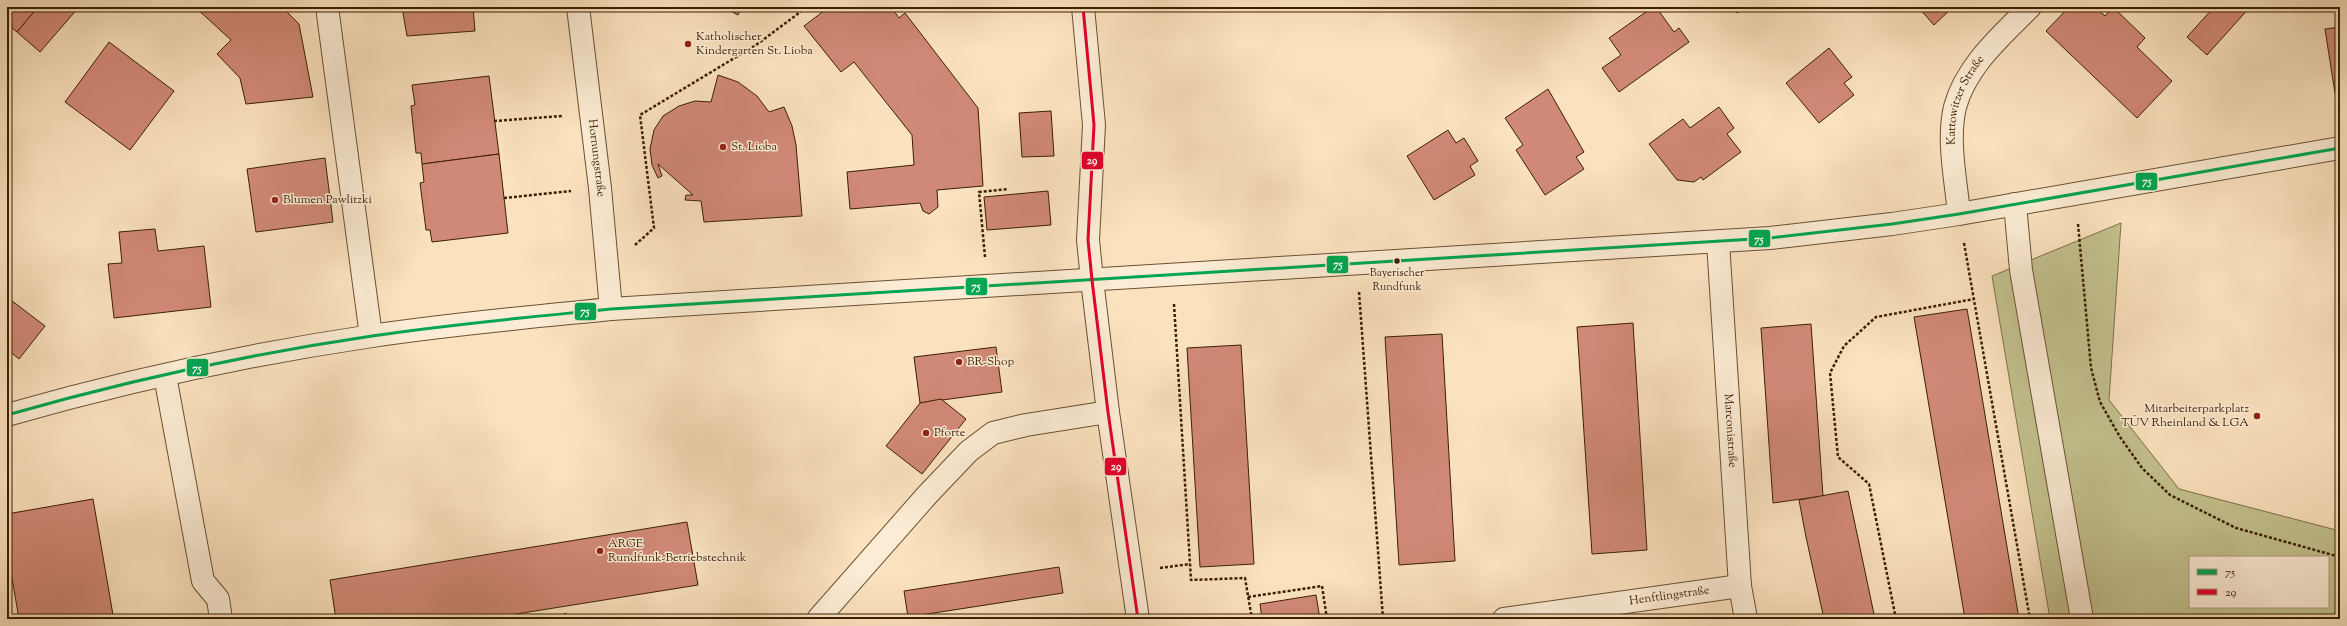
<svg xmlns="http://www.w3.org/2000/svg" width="2347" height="626" font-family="'Sorts Mill Goudy',serif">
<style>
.green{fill:#c3c28f;stroke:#7f7048;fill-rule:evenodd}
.building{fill:#d18977;stroke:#3b1f02}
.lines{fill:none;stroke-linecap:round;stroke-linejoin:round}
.minor-casing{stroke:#6b5031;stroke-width:24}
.path{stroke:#3b1f02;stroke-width:2.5;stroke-dasharray:3 2;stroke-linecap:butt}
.minor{stroke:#fcecd5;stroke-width:22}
.bus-1-casing{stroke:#fcecd5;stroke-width:6}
.bus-2-casing{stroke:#fcecd5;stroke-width:6}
.bus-1{stroke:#00a651;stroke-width:3}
.bus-2{stroke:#e4002b;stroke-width:3}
.poi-dot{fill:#8f2418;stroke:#fcecd5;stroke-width:1.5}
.bus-dot{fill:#3b1f02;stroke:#fcecd5;stroke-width:1.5}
.labels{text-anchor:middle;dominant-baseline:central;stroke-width:3;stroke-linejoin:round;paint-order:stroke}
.bus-label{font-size:11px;fill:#3b1f02;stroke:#fcecd5}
.poi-label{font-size:12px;fill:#3b1f02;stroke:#fcecd5;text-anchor:start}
.street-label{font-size:12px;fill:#3b1f02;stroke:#fcecd5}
.line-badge{stroke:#fcecd5;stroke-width:1.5}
.badge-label{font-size:11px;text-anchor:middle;font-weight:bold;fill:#fff}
</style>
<rect width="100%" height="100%" fill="#fbe2bf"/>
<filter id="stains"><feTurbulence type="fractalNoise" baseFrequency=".005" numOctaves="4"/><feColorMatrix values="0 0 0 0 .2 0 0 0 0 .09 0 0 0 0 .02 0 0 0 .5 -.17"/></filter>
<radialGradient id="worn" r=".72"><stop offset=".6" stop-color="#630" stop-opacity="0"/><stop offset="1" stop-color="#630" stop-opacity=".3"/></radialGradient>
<path class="green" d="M 2121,223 L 2109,400 L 2179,489 L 2340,531 L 2340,619 L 2050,619 L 1992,276 ZM 2190,557 L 2328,557 L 2328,607 L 2190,607 Z"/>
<g class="building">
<polygon points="7,7 38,7 17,32 7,24"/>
<polygon points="38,7 79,7 40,52 17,32"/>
<polygon points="195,7 282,7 299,24 313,97 246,104 240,78 217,54 231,40"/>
<polygon points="402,7 473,7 475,31 407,36"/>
<polygon points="723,7 742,7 738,15"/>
<polygon points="829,7 891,7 899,18 905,13 978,108 983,186 937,190 938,207 929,214 923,211 920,203 850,209 847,172 914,165 912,135 854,62 841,72 804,26"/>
<polygon points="1653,7 1656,7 1674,32 1679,28 1689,42 1619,92 1602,68 1621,55 1609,38"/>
<polygon points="1733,7 1745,7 1737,13"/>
<polygon points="1918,7 1953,7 1934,25"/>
<polygon points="2069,7 2095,7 2105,16 2113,7 2145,38 2137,47 2172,81 2137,118 2046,31"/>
<polygon points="2214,7 2250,7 2207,55 2187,37"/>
<polygon points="2337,7 2340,7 2340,27"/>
<polygon points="2340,27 2340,92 2335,93 2325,29"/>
<polygon points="109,42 174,91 130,150 65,102"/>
<polygon points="1829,48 1852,77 1844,83 1854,95 1819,123 1786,83"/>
<polygon points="718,75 738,82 757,96 769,112 784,107 792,126 796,145 802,216 704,222 701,201 685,200 686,195 693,195 658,164 662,176 658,178 652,165 650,149 654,130 663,116 679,106 695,101 711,102"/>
<polygon points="489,76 499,154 422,164 421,153 416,153 411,106 415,105 412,85"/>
<polygon points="1548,89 1584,152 1576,157 1584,169 1545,195 1516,150 1523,145 1505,118"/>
<polygon points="1719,107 1734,128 1727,134 1741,152 1703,180 1701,177 1694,182 1677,180 1649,144 1683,119 1690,128"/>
<polygon points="1051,111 1054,156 1022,157 1019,113"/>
<polygon points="1448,130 1456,143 1464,138 1478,161 1470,166 1475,175 1434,200 1407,156"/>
<polygon points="499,154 508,233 432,242 430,230 426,230 420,183 424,182 422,164"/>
<polygon points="325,158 333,222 256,232 247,169"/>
<polygon points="1048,191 1051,225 987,230 984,197"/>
<polygon points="155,229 158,251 204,246 211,307 114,318 108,264 122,263 119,232"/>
<polygon points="7,297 45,326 19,359 7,349"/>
<polygon points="1967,309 1978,373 2019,619 1965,619 1914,317"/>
<polygon points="1633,323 1647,550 1592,554 1577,327"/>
<polygon points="1811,324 1823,496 1773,503 1761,328"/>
<polygon points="1442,334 1455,561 1399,565 1385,337"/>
<polygon points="1241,345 1254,564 1200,567 1187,348"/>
<polygon points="996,347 1002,392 920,403 914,357"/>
<polygon points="941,399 966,419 922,474 886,446 920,403"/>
<polygon points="1848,491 1875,619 1824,619 1806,537 1799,500"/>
<polygon points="93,499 113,615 92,619 19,619 7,549 7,514"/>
<polygon points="687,522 698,585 485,619 336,619 330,580"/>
<polygon points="1059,567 1063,593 908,617 904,591"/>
<polygon points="1316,595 1320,619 1262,619 1260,604"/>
</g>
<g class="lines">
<g class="minor-casing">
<g id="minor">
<polyline points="327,7 371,336"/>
<path id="s1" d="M 578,7 L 600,188 L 611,309"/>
<polyline points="1083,7 1094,125 1088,240 1092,280 1108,412 1138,619"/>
<polyline points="2015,204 2021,270 2082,619"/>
<path id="s2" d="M 1959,214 C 1956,180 1947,141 1955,107 C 1966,66 2001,36 2030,7"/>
<path id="s3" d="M 1718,242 L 1740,586 L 1746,619"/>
<polyline points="165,376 203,581 218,599 221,619"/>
<path d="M 7,415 C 126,381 250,354 372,336 C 451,324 531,317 611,309 L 1770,238 L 1892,224 L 1959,214 L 2340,148"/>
<polyline points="818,619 928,494 969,451 993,433 1026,425 1108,412"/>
<path id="s4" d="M 1504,619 L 1740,586"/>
</g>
</g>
<g class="path">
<polyline points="494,121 562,116"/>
<polyline points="504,198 571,191"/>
<polyline points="2078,224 2091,368 2100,402 2120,437 2142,468 2170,495 2236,528 2340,557"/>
<polyline points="1964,243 2030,619"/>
<polyline points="635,245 654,228 640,115 756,45 807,7"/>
<polyline points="985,257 979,192 1008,189"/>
<polyline points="1359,292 1383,619"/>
<polyline points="1174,304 1191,580 1245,578 1252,619"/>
<polyline points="1160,568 1190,564"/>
<polyline points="1248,597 1322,586 1327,619"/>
<polyline points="565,613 566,619"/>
<polyline points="1896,619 1869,484 1838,457 1830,373 1844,346 1876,317 1974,299"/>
</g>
<use href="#minor" class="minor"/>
<g class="bus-1-casing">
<path id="bus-1" d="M 7,415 C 126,381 250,354 372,336 C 451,324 531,317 611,309 L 1770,238 L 1892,224 L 1959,214 L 2340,148"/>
</g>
<g class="bus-2-casing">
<polyline id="bus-2" points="1083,7 1094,125 1088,240 1092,280 1108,412 1138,619"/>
</g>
<use href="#bus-1" class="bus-1"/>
<use href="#bus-2" class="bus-2"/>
</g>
<g class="poi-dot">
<circle cx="688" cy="44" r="4"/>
<circle cx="723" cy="147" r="4"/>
<circle cx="275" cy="200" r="4"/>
<circle cx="959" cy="362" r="4"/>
<circle cx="2257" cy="416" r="4"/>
<circle cx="926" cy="433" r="4"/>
<circle cx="600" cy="551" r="4"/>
</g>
<circle class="bus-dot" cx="1397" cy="261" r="3.5"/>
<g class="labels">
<g class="bus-label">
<text x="1397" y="273">Bayerischer<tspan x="1397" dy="14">Rundfunk</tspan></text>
</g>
<g class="poi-label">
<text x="696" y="37">Katholischer<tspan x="696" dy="14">Kindergarten St. Lioba</tspan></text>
<text x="731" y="147">St. Lioba</text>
<text x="283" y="200">Blumen Pawlitzki</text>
<text x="967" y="362">BR-Shop</text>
<text x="2249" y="409" text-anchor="end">Mitarbeiterparkplatz<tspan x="2249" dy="14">TÜV Rheinland &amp; LGA</tspan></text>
<text x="934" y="433">Pforte</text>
<text x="608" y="544">ARGE<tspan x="608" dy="14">Rundfunk-Betriebstechnik</tspan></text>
</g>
<g class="street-label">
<text stroke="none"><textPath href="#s2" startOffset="117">Kattowitzer Straße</textPath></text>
<text stroke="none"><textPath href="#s1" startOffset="152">Hornungstraße</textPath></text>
<text stroke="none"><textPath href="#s3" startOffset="189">Marconistraße</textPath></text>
<text stroke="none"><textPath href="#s4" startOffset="167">Henftlingstraße</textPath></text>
</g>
</g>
<g class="line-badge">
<rect x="1081" y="151" width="23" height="19" rx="4" fill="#e4002b"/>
<rect x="2135" y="172" width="23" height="19" rx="4" fill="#00a651"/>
<rect x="1748" y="229" width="23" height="19" rx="4" fill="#00a651"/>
<rect x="1326" y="255" width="23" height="19" rx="4" fill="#00a651"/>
<rect x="965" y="277" width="23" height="19" rx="4" fill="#00a651"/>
<rect x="574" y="302" width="23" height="19" rx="4" fill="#00a651"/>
<rect x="186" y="358" width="23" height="19" rx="4" fill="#00a651"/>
<rect x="1104" y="457" width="23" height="19" rx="4" fill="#e4002b"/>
</g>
<g class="badge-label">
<text x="1092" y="164">29</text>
<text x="2147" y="185">75</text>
<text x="1759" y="243">75</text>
<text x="1338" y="268">75</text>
<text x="976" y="290">75</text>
<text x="585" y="315">75</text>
<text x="197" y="372">75</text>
<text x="1116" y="470">29</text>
</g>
<rect width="2347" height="626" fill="none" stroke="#fbe2bf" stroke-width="24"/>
<rect x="8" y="8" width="2331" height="610" fill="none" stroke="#3b1f02" stroke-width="2"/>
<rect x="12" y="12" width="2323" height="602" fill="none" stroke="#3b1f02"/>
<rect x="2189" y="556" width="140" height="52" fill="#fcecd5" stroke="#af9a81"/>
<rect x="2197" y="569" width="20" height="6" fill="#00a651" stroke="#af9a81"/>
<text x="2225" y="576" font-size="12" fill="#3b1f02">75</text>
<rect x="2197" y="589" width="20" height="6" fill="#e4002b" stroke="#af9a81"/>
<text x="2225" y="596" font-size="12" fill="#3b1f02">29</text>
<rect width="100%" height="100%" filter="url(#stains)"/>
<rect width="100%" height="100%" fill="url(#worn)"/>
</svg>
